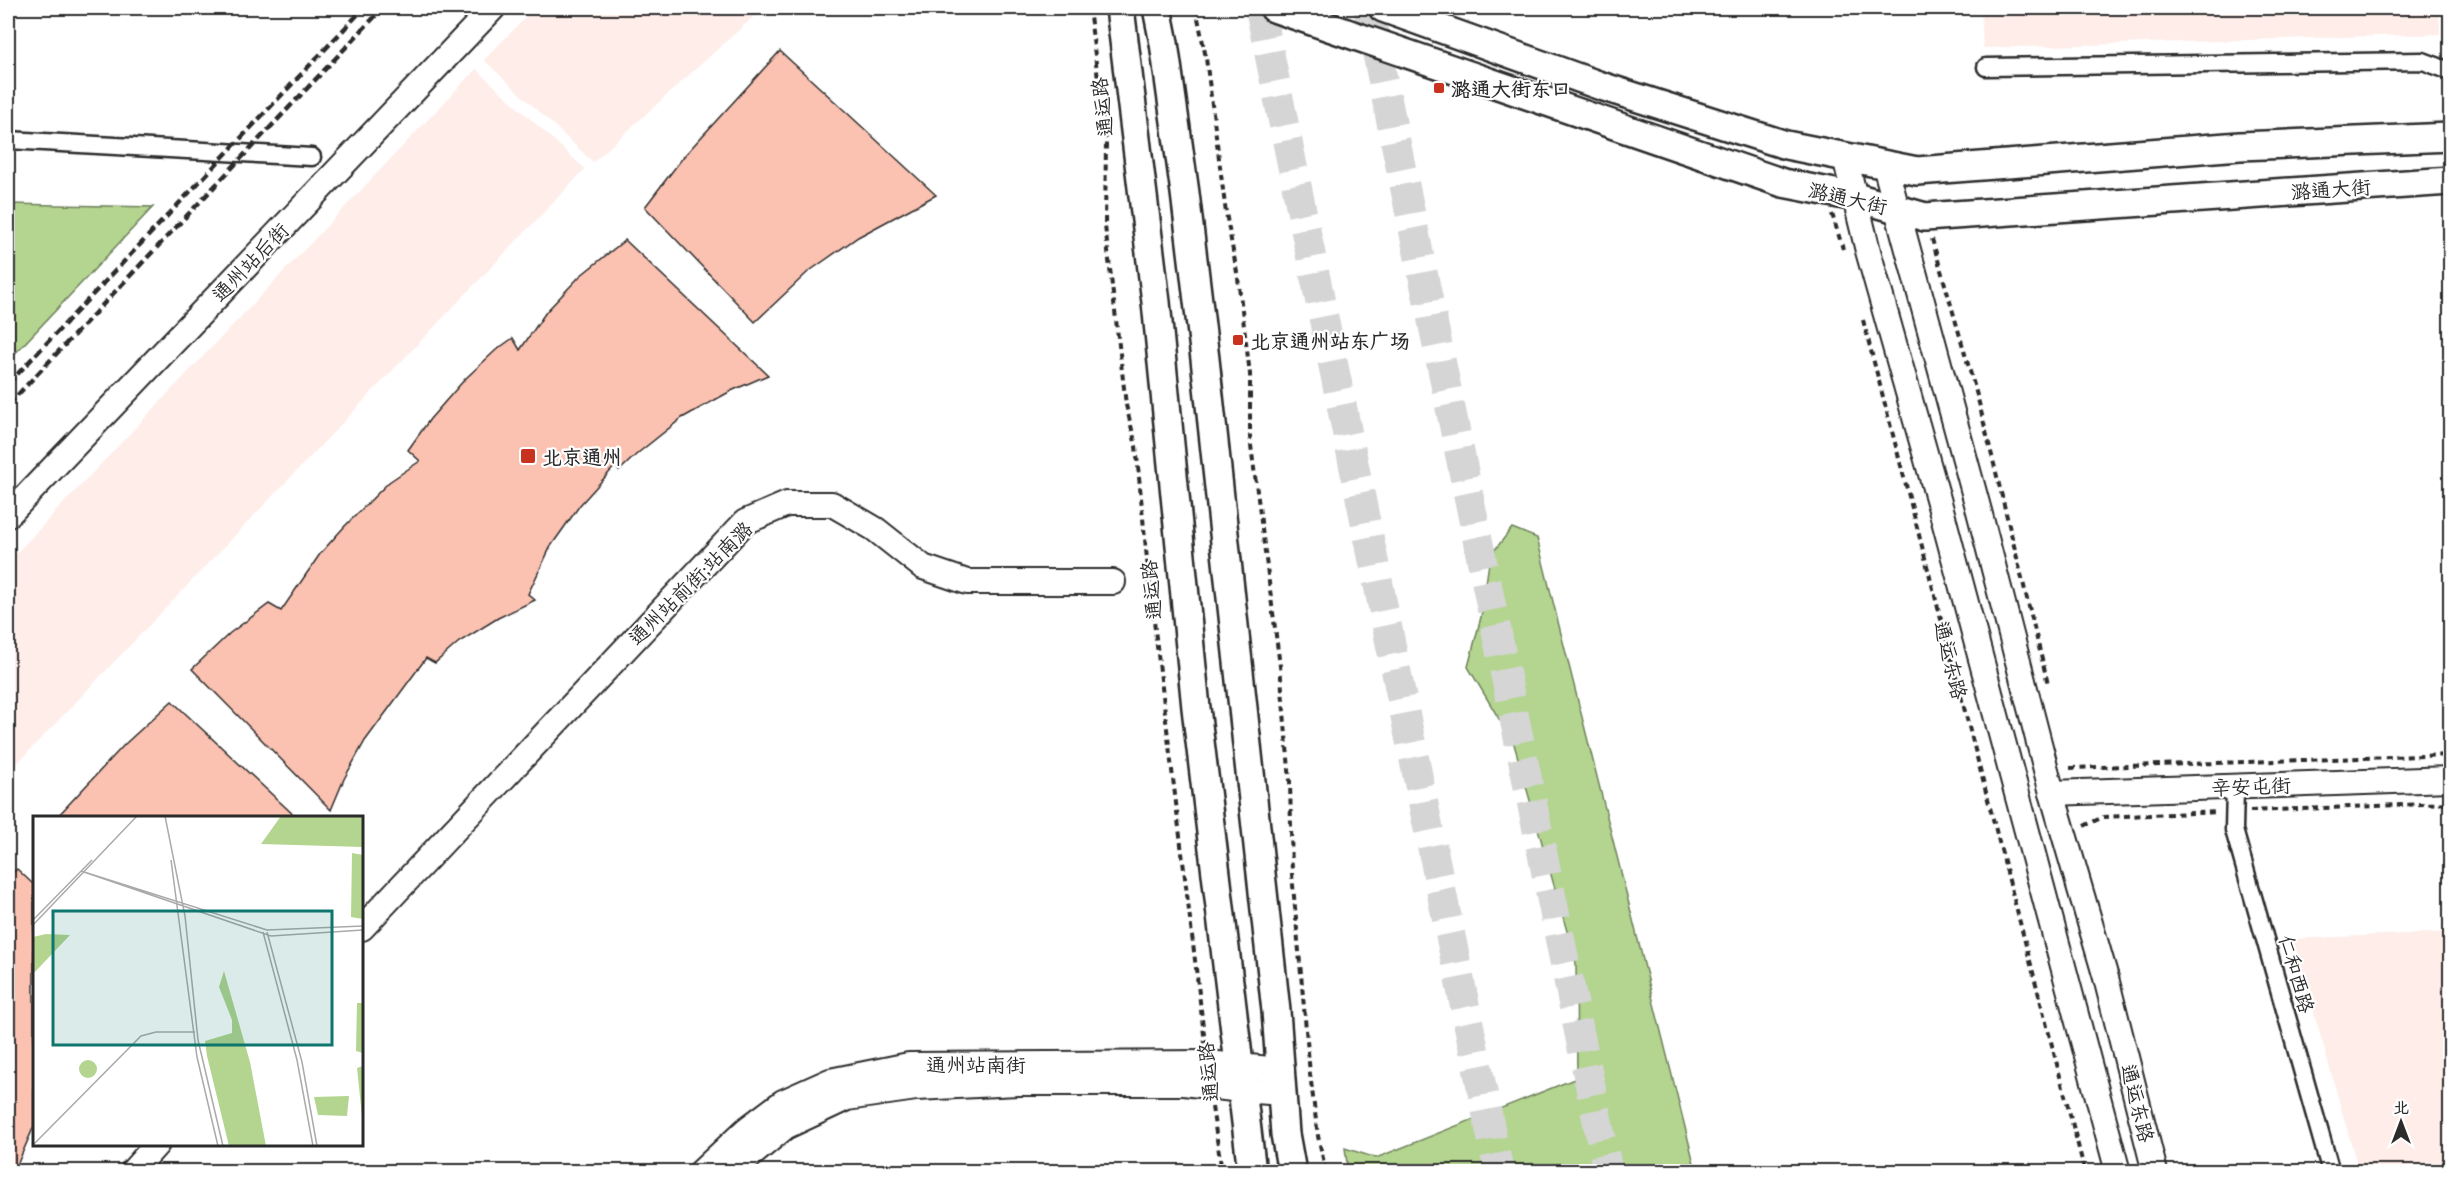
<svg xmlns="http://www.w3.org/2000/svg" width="2458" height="1179" font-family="'Patrick Hand','LXGW WenKai TC',sans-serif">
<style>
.built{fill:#feede8}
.green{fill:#b3d58f;stroke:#6f805d;stroke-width:1.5}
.building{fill:#fbc2b1;stroke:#2b2b2b;stroke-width:1.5}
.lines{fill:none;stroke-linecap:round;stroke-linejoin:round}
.highway-tunnel{stroke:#d5d5d5;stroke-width:30;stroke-dasharray:30 15;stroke-linecap:butt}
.street-casing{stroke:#2b2b2b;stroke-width:21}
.secondary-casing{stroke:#2b2b2b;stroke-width:28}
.primary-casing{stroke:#2b2b2b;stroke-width:32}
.path{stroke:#2b2b2b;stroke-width:4;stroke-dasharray:6 4.5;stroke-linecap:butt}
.street{stroke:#fff;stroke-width:16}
.secondary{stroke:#fff;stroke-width:24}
.primary{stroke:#fff;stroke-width:27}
.rail{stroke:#2b2b2b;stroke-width:4.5;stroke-dasharray:9 4.5;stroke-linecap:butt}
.poi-dot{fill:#c8321e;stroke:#fff;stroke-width:2}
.labels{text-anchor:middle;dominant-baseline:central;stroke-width:4.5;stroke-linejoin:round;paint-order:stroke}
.poi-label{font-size:20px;font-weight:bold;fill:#2b2b2b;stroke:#fff;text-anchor:start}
.street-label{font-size:20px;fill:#2b2b2b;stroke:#fff}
.inset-road{fill:none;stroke:#aaa;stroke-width:1.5}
.view{fill:#0f766e;fill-opacity:0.15;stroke:#0f766e;stroke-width:3}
.inset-edge{fill:none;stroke:#2b2b2b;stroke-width:3}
</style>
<rect width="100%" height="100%" fill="#fff"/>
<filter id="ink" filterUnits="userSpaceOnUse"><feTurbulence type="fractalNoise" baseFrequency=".0167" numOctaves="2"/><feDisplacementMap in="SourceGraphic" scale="12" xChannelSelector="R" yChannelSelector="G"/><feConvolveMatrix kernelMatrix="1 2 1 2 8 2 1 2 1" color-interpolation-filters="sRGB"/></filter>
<g filter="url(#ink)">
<g class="built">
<polygon points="535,8 763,8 593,162 484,60"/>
<polygon points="1981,8 2439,8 2440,34 1983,48"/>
<polygon points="476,69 585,169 8,773 8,562"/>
<polygon points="2450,932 2450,1171 2359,1171 2293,939"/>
</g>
<g class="green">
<polygon points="8,204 153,207 8,361"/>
<polygon points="1512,528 1537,538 1696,1171 1348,1171 1345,1148 1376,1158 1577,1078 1576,963 1514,744 1468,667 1481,617 1490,556"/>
</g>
<g class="building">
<polygon points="780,51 936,195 858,237 808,272 755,322 645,207 684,156"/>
<polygon points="625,240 768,375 731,391 682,418 638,453 619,471 616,465 580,505 551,546 528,594 535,600 498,618 459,642 435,663 426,658 365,741 344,779 331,810 192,669 230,633 269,604 281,611 320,554 344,527 389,482 420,461 408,450 430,419 465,379 496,350 513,338 520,350 546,312 580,276"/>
<polygon points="172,701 297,818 56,818 125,744"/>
<polygon points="17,869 34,885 34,1126 14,1172 8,1172 8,877"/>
</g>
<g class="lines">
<g class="highway-tunnel">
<polyline points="1260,8 1499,1172"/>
<polyline points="1368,8 1608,1172"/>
</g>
<g class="street-casing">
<g id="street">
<polyline points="1986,67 2423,61 2450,71"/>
<polyline points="8,140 312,157"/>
<polyline points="2235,787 2234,830 2331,1172"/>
</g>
</g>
<g class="secondary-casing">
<g id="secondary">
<polyline points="1845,157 1868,251 1942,513 2118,1172"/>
<polyline points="1885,165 1979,511 2052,793 2106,978 2155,1172"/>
<polyline points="8,515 493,8"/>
<polyline points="2052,793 2450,779"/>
<polyline points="362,928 745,522 787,504 832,504 875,529 923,567 967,582 1113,582"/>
<polyline points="132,1172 157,1144"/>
<polyline points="701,1172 747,1129 783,1102 830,1081 909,1065 1207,1063 1282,1070"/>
<polyline points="731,1172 785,1127 847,1098 916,1088 1018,1083 1184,1083 1241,1090 1283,1093"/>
</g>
</g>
<g class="primary-casing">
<g id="primary">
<polyline points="1120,8 1156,302 1196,708 1252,1172"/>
<polyline points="1157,8 1164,43 1185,193 1205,359 1276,1011 1285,1134 1292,1172"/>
<polyline points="1274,8 1783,183 1855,197 1925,217 2450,181"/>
<polyline points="1383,8 1601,86 1786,145 1917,171 2240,146 2450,137"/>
</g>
</g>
<g class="path">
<polyline points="1089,8 1106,142 1105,226 1126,405 1136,446 1149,580 1205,1043"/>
<polyline points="1196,8 1206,58 1226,213 1238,278 1250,374 1250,438 1280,666 1290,781 1292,874 1310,1074 1318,1136 1326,1172"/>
<polyline points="1832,214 1843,249"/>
<polyline points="1932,239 1978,399 2048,684"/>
<polyline points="1863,320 2085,1172"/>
<polyline points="2070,768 2450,755"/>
<polyline points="2250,811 2450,803"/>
<polyline points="2084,826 2103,817 2218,812"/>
<polyline points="1212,1107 1222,1172"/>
</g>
<use href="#street" class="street"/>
<use href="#secondary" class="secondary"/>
<use href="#primary" class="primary"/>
<g class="rail">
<polyline points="8,384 364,8"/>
<polyline points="8,405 383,8"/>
</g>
</g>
</g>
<g class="poi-dot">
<rect x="1433" y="82" width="12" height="12" rx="3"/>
<rect x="1232" y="334" width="12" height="12" rx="3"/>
<rect x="520" y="448" width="16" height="16" rx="3"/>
</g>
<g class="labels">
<g class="poi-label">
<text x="1451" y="88">潞通大街东口</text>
<text x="1250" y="340">北京通州站东广场</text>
<text x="542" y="456">北京通州</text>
</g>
<g class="street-label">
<text transform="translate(1102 107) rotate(-97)">通运路</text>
<text transform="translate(2331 189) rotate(-4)">潞通大街</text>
<text transform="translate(1848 198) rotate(13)">潞通大街</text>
<text transform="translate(250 262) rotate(-46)">通州站后街</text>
<text transform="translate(690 583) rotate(-45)">通州站前街;站南潞</text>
<text transform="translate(1151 590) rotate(-96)">通运路</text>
<text transform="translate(1951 660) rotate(76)">通运东路</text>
<text transform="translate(2251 786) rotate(-2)">辛安屯街</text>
<text transform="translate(2297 974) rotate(74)">仁和西路</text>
<text x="976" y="1064">通州站南街</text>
<text transform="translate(1208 1072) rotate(-96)">通运路</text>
<text transform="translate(2138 1103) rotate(76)">通运东路</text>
</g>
</g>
<g transform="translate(33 816)">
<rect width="330" height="330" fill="#fff"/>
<path d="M 248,0 L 330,0 L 330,31 L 228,28 ZM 319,37 L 330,39 L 330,103 L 318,101 ZM 13,118 L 37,119 L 0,158 L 0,121 ZM 191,155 L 217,246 L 233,330 L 196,330 L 174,240 L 172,225 L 199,217 L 199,204 L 186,171 ZM 324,187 L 330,187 L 330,237 L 323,235 ZM46 253a9 9 0 1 1 18 0a9 9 0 1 1-18 0ZM 330,250 L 330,300 L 329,300 L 324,252 ZM 316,280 L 314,300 L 285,299 L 281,281 Z" fill="#b3d58f"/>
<path class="inset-road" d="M 132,0 L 152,100 L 165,224 L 190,330M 138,44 L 164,241 L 185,330M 48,55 L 238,120 L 330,114M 48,55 L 234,114 L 330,110M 0,104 L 59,44M 0,109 L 104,0M 230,116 L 264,244 L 280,330M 234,116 L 269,246 L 284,330M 0,329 L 108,220 L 123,216 L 162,216"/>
<path class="view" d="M 20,95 L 299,95 L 299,229 L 20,229 Z"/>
<rect width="330" height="330" class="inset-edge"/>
</g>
<rect width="2458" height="1179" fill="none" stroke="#fff" stroke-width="30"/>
<rect x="15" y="15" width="2428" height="1149" fill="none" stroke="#2b2b2b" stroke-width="2" filter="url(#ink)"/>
<g transform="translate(2401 1122)" stroke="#ffffff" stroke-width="4.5" paint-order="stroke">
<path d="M0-4.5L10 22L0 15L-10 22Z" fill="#2b2b2b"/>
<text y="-9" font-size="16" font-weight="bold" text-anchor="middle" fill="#2b2b2b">北</text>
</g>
</svg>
